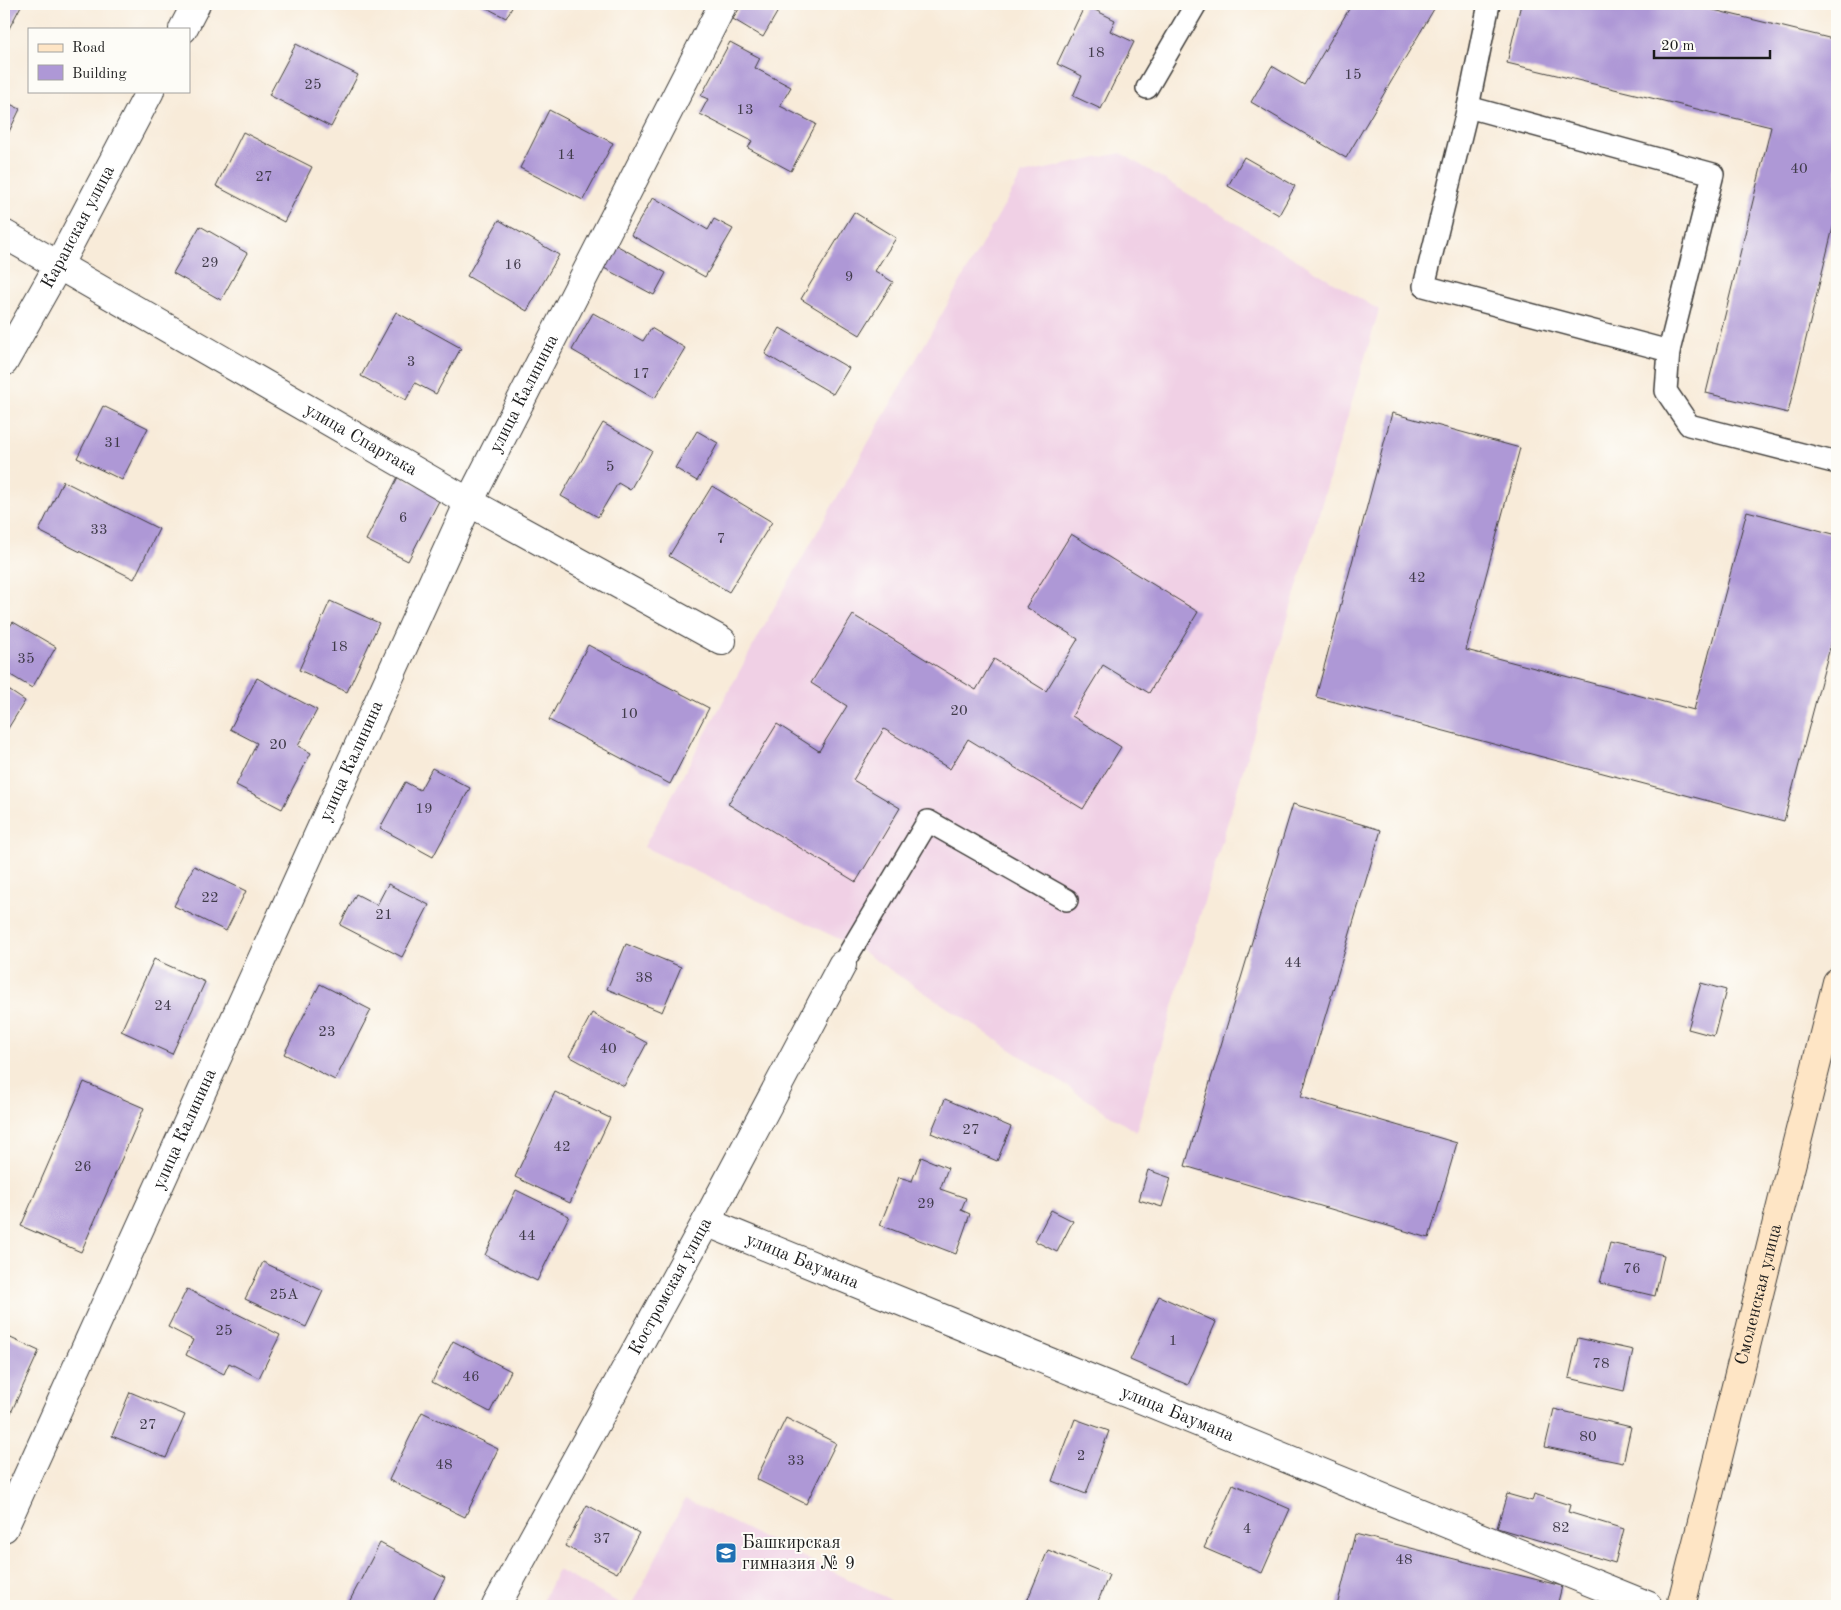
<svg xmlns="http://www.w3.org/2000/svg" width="1841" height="1610" font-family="'Old Standard TT',serif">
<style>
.built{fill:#f0d0e5}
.building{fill:#ae98d6}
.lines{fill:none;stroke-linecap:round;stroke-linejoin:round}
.lane-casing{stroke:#3d3b38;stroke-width:24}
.street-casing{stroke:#3d3b38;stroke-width:30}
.secondary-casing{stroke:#3d3b38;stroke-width:30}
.lane{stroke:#fff;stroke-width:21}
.street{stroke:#fff;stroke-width:28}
.secondary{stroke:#fee5c5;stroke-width:28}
.labels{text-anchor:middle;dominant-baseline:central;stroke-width:4;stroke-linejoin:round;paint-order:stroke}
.number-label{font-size:15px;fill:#403b4a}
.street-label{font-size:18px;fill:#1c1c1c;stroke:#fdfcf7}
.poi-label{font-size:18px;fill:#1c1c1c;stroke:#fdfcf7;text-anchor:start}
</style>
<rect width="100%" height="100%" fill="#fdfcf7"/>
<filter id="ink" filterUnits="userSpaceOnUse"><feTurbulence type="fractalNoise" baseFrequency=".02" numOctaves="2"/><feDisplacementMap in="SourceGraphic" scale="10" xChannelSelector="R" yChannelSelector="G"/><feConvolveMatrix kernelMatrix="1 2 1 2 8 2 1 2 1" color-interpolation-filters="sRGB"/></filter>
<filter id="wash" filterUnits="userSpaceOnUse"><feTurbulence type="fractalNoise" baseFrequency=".0096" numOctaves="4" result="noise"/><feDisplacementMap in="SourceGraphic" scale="20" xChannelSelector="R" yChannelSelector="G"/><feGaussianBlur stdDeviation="1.12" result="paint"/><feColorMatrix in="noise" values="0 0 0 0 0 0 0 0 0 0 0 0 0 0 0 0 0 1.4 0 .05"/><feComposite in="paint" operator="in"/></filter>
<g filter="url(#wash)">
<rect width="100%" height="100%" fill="#f8ebd9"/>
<g class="built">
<polygon points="1121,153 1379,310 1136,1132 854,946 644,847 776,604 1022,174"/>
<polygon points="685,1499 903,1606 632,1606"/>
<polygon points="558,1570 625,1606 540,1606"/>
</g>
<g id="blocks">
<g class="building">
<polygon points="4,4 22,4 4,38"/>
<polygon points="479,4 514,4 506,18"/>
<polygon points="742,4 765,4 778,11 763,37 733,19"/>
<polygon points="1352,4 1437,4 1346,158 1251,102 1272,66 1304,85"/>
<polygon points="1521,4 1689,4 1837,40 1837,211 1788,413 1706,393 1771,127 1507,63"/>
<polygon points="1085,5 1115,20 1110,31 1134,42 1101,109 1073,96 1082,76 1057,64"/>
<polygon points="730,42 760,58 755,68 791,87 780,106 816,124 791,171 748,148 752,141 700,114 708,99 701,96"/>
<polygon points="296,44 358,75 331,127 269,95"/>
<polygon points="4,101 20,109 4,142"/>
<polygon points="549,110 613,143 583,200 520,168"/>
<polygon points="243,132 312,167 284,222 216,186"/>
<polygon points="1244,157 1295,186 1279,215 1228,186"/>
<polygon points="653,197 708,230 714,219 733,229 705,277 631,235"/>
<polygon points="854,212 896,238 875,271 893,282 860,335 801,299"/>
<polygon points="499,220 559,255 527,311 467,276"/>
<polygon points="200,226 247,253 221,300 173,273"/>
<polygon points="616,245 666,273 654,295 604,268"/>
<polygon points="396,312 461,348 436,394 415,383 406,400 361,376"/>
<polygon points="593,313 643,341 651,328 685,348 655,398 572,350"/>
<polygon points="780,328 849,368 833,394 765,354"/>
<polygon points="103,406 148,428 122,480 77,458"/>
<polygon points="1392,413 1520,448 1466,650 1694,710 1747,511 1837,535 1837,621 1784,821 1316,697"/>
<polygon points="603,423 652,451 630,490 618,483 598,517 561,496"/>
<polygon points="697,431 718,443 697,481 675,468"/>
<polygon points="399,475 441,497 408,561 366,540"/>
<polygon points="63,481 159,529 134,579 39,531"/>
<polygon points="712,486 772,522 729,592 669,556"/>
<polygon points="1071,534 1198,612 1149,693 1103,665 1072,716 1121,747 1083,809 968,739 950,769 884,729 853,780 900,808 856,882 728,804 777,724 819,751 847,706 811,683 853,615 976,690 994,659 1046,691 1078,639 1026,607"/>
<polygon points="330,601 379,623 347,692 299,670"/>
<polygon points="13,622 56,647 32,688 4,671 4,631 6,632"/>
<polygon points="588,645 709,708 670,784 549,720"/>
<polygon points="257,678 317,710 298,746 311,753 282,809 236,785 257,743 230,729"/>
<polygon points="4,687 25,701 4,735"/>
<polygon points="432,768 470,788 433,857 380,828 405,782 420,790"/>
<polygon points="1293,804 1381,830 1301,1097 1457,1143 1429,1238 1185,1166"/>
<polygon points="194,866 246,891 226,931 174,906"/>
<polygon points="388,884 429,905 402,957 340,925 356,894 377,905"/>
<polygon points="626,944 681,967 662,1012 607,989"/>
<polygon points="154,959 205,982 172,1054 121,1031"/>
<polygon points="1701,983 1726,990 1714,1036 1688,1029"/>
<polygon points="320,984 371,1010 335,1080 284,1054"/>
<polygon points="592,1013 647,1043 624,1086 569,1056"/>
<polygon points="84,1082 144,1108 81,1252 21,1226"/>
<polygon points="555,1092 610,1118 570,1203 515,1177"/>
<polygon points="945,1099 1011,1127 997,1161 931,1133"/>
<polygon points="921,1157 948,1168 940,1189 966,1198 961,1210 970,1214 956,1254 880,1225 899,1177 912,1181"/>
<polygon points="1148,1170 1171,1178 1162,1207 1139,1200"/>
<polygon points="516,1190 569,1216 537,1281 485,1255"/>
<polygon points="1051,1210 1073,1221 1057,1252 1035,1241"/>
<polygon points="1610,1243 1664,1255 1655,1296 1600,1283"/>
<polygon points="263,1262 323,1291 306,1327 245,1299"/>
<polygon points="187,1289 280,1335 259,1378 229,1363 224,1374 186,1355 193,1340 168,1327"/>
<polygon points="1159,1296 1216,1322 1188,1385 1130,1360"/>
<polygon points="4,1335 39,1351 4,1428"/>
<polygon points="1578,1338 1633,1350 1624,1391 1569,1378"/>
<polygon points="453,1341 511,1371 490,1412 432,1382"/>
<polygon points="130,1392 185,1415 166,1458 112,1436"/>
<polygon points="1554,1409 1631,1427 1623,1463 1545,1447"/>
<polygon points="422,1412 498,1449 465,1517 389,1480"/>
<polygon points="786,1418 836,1443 806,1504 756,1479"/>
<polygon points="1075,1419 1109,1431 1086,1494 1052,1481"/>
<polygon points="1233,1484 1290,1509 1262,1573 1204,1548"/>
<polygon points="1507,1494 1532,1501 1534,1494 1570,1505 1568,1512 1624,1529 1615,1563 1497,1528"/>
<polygon points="587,1505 639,1533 617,1573 565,1546"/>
<polygon points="1355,1534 1562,1586 1557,1606 1337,1606"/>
<polygon points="380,1543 445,1578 430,1606 347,1606"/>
<polygon points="1048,1550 1109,1575 1096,1606 1025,1606"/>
</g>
</g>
</g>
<g filter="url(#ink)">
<use href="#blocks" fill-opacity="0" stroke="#3d3b38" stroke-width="1"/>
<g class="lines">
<g class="lane-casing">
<g id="lane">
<polyline points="1489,4 1468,107 1424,286 1669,351"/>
<polyline points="1147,88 1196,4"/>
<polyline points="1468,107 1713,174 1669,351 1666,391 1689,425 1837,463"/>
<polyline points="842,965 928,821 1067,900"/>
</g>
</g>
<g class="street-casing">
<g id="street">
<polyline points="183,29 196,4"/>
<path id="s1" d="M 4,234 L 469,502 L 722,641"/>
<path id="s2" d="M 4,362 L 58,266 L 150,91"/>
<path id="s3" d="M 706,1222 L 1649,1606"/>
<path id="s4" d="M 4,1528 L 469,502 L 723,4"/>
<path id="s5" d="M 496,1606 L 706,1222 L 842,965"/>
</g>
</g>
<g class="secondary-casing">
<g id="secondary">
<path id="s6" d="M 1681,1606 L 1837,982"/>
</g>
</g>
<use href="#lane" class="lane"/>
<use href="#street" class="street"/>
<use href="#secondary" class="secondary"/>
</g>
</g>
<defs>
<g id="school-square" transform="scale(1.125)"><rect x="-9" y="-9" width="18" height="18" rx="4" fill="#1f6fb2" stroke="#fdfcf7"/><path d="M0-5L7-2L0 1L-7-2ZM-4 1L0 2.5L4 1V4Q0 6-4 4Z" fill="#fff"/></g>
</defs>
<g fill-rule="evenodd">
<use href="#school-square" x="726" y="1553"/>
</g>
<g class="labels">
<g class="number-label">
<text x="1096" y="53">18</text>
<text x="1353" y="75">15</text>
<text x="313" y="85">25</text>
<text x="745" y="110">13</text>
<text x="566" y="155">14</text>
<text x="1799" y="169">40</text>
<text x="264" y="177">27</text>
<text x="210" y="263">29</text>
<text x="513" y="265">16</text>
<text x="849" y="277">9</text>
<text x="411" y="362">3</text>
<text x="641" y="374">17</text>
<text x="113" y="443">31</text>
<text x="610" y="467">5</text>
<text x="403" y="518">6</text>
<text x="99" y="530">33</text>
<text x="721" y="539">7</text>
<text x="1417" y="578">42</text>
<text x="339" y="647">18</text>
<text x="26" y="659">35</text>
<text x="959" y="711">20</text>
<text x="629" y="714">10</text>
<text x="278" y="745">20</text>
<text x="424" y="809">19</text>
<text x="210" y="898">22</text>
<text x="384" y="915">21</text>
<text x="1293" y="963">44</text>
<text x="644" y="978">38</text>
<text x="163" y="1006">24</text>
<text x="327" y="1032">23</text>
<text x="608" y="1049">40</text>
<text x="971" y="1130">27</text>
<text x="562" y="1147">42</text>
<text x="83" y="1167">26</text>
<text x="926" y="1204">29</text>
<text x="527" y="1236">44</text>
<text x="1632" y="1269">76</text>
<text x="284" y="1295">25А</text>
<text x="224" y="1331">25</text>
<text x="1173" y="1341">1</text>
<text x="1601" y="1364">78</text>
<text x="471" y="1377">46</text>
<text x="148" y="1425">27</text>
<text x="1588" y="1437">80</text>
<text x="1081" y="1456">2</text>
<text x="796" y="1461">33</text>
<text x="444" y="1465">48</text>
<text x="1561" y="1528">82</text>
<text x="1247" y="1529">4</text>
<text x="602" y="1539">37</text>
<text x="1404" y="1560">48</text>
</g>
<g class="street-label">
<text stroke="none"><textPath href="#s2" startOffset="154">Каранская улица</textPath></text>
<text stroke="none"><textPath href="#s4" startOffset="1248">улица Калинина</textPath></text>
<text stroke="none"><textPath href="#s1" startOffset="412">улица Спартака</textPath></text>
<text stroke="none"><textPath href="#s4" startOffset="842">улица Калинина</textPath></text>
<text stroke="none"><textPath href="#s4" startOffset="438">улица Калинина</textPath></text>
<text stroke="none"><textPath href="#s3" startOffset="104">улица Баумана</textPath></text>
<text stroke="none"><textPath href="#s5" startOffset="364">Костромская улица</textPath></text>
<text stroke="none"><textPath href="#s6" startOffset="321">Смоленская улица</textPath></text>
<text stroke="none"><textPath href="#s3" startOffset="509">улица Баумана</textPath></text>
</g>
<g class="poi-label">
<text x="742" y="1543">Башкирская<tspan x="742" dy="21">гимназия № 9</tspan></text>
</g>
</g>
<rect width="1841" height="1610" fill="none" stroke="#fdfcf7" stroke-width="20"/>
<rect x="28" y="28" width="162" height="65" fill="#fdfcf7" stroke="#a3a29f"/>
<rect x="38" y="44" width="25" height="8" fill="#fee5c5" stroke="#a3a29f"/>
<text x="72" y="52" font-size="15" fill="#1c1c1c">Road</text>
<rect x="38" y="65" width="25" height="15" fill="#ae98d6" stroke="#a3a29f"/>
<text x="72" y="78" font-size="15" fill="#1c1c1c">Building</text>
<path d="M1654 50v8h116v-8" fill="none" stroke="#1c1c1c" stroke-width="2.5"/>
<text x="1661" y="50" font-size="15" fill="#1c1c1c" stroke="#fdfcf7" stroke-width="4" paint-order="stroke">20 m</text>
</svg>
